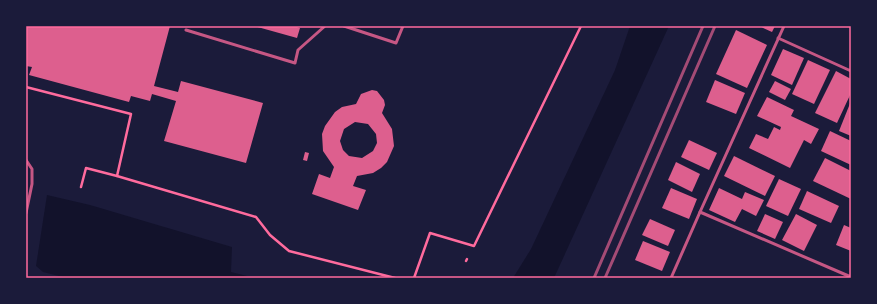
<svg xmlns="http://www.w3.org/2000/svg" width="877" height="304" font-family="'Roboto Condensed',sans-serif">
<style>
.water{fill:#12122b}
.building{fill:#dd5f8e;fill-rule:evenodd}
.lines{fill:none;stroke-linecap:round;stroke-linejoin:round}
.path{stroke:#ff6b9d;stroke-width:2.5}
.service{stroke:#c65784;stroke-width:3}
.rail{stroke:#a44b75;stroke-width:3}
.neatline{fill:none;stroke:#ff6b9d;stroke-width:1.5}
</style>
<rect width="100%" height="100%" fill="#1b1b3a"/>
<g class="water">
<polygon points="630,26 669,26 554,278 513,278 531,249 615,70"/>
<polygon points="47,195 90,205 232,247 231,272 255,278 67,278 43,272 36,266"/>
</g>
<g class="building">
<polygon points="26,26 170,26 154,86 178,92 181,81 263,103 246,163 164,141 176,101 152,94 150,101 131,96 129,102 29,75 32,67 26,66"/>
<polygon points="254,26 294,26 300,28 297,38"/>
<polygon points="759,26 775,26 772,32"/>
<polygon points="736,30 767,45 747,88 716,74"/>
<polygon points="783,49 804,58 792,85 771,75"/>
<polygon points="808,60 830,70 814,104 792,94"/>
<polygon points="836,71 851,79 851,93 837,123 815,113"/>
<polygon points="715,80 745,93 736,114 706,102"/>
<polygon points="775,81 791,89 785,100 769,92"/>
<path d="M 372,90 L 377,91 L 384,100 L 385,105 L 382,113 L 392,129 L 394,146 L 387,162 L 381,168 L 373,173 L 357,176 L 353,186 L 366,190 L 358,210 L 312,194 L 319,174 L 330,178 L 334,167 L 323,151 L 322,134 L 325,126 L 335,112 L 342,107 L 356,104 L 361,94 ZM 355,122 L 368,124 L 376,134 L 377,143 L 373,151 L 362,158 L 349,156 L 343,150 L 340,141 L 344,129 Z"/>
<polygon points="767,97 794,110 791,116 819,129 811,144 804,140 790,168 749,148 756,134 768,139 774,127 780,130 781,127 757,116"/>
<polygon points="851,101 851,136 839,131"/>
<polygon points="830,131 851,141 851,165 821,151"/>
<polygon points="689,140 717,153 709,170 681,157"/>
<polygon points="305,152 309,153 307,161 303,160"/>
<polygon points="734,156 775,176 765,196 724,176"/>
<polygon points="825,158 851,171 851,199 813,181"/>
<polygon points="676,162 700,174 692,192 668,180"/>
<polygon points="779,179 801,189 788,216 766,206"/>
<polygon points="671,188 697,199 689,219 662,208"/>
<polygon points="719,188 742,199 745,192 764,200 756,216 742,209 735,222 709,210"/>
<polygon points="807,191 839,206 831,223 799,209"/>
<polygon points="765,214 783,222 775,239 757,231"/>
<polygon points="796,214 817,225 804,251 782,240"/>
<polygon points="650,219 675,230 668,246 642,235"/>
<polygon points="844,225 851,228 851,251 836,245"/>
<polygon points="643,241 670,252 662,271 635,260"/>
</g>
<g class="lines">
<g class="path">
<polyline points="26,87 131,114 117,176"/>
<polyline points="81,187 86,168 117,176 256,217 270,235 289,251 395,278"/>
<polyline points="466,261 467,259"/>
<polyline points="414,278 430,233 474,246 581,26"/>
</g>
<g class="service">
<polyline points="344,26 396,43 403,26"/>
<polyline points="186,30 295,63 298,50 325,26"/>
<polyline points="778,38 851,71"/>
<polyline points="26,160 32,169 32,184 26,213"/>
<polyline points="700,212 784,26"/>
<polyline points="671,278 700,212 851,277"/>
</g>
<g class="rail">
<polyline points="594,278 703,26"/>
<polyline points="605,278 715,26"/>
</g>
</g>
<rect width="877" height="304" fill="none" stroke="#1b1b3a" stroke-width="54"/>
<rect x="27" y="27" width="823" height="250" class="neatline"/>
</svg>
